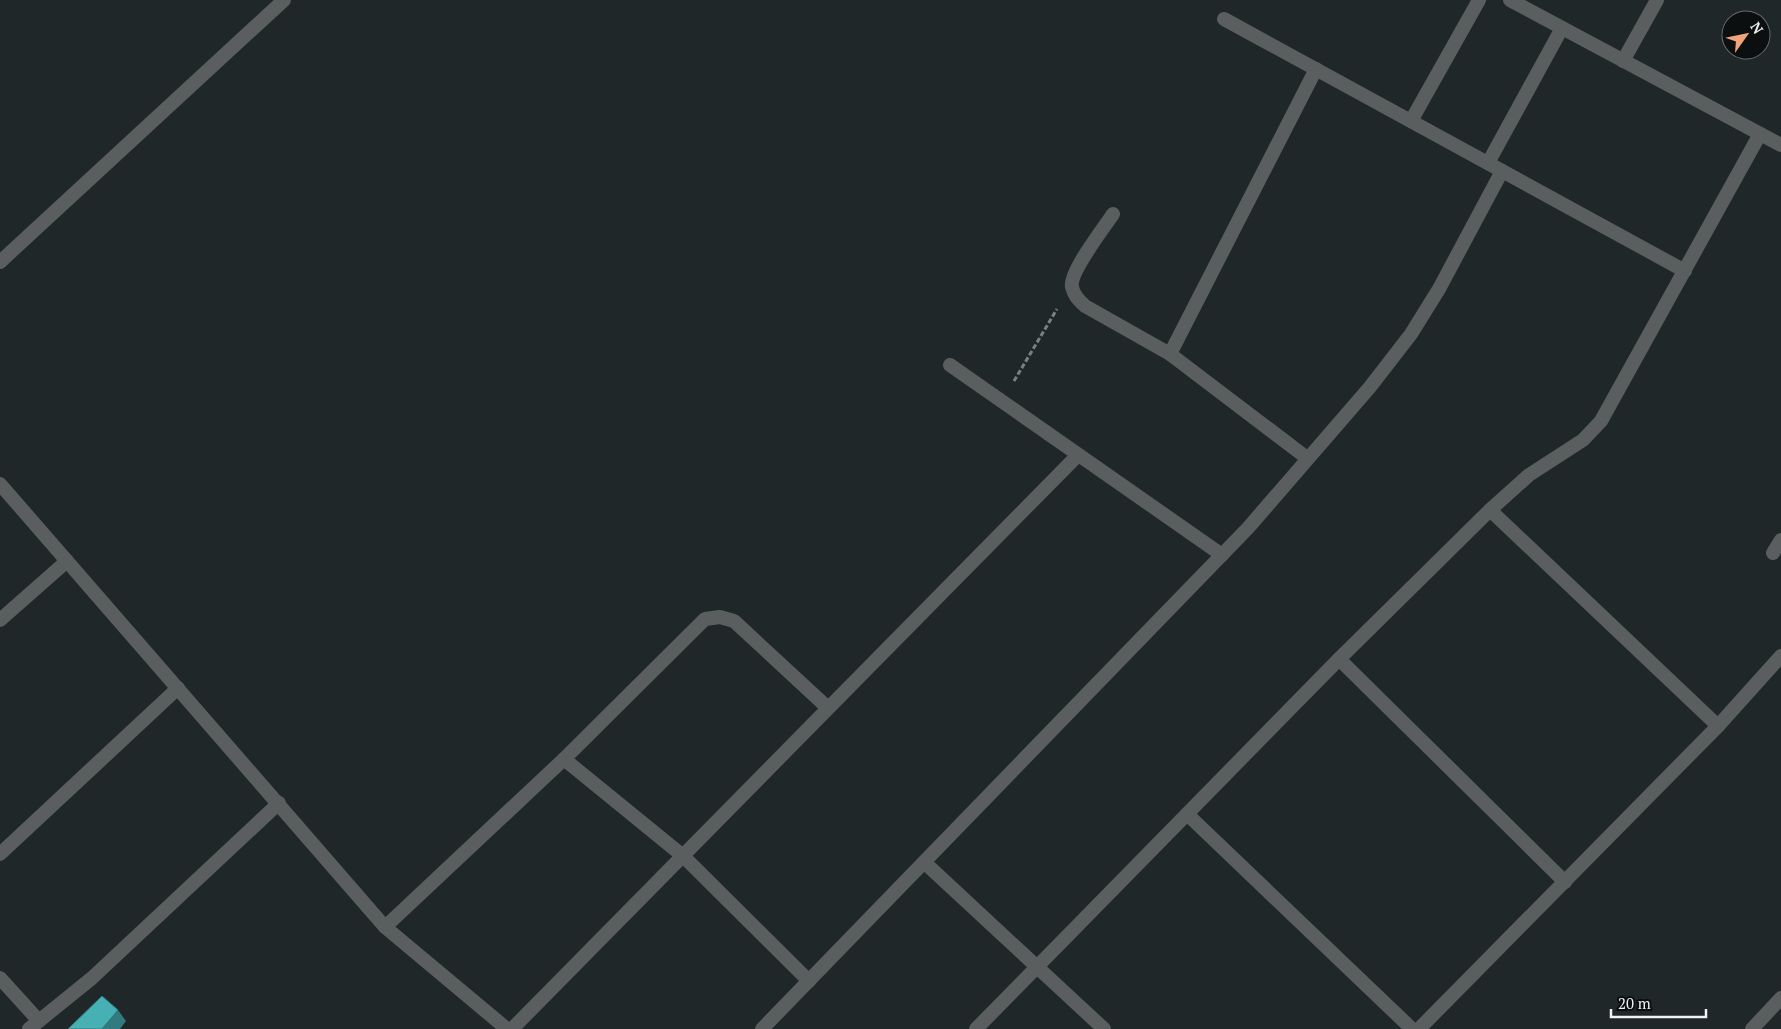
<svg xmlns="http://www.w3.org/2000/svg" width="1781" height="1029" font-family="'PT Serif',serif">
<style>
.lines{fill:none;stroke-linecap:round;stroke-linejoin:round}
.path{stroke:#798080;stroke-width:3;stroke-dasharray:5 2.5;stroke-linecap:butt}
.service{stroke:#5a5e5e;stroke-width:14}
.minor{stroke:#5a5e5e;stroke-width:14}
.shaded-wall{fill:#317b7f}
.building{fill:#46b0b5;stroke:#317b7f}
</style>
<rect width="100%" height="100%" fill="#1f2728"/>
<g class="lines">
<polyline class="path" points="1014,381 1057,309"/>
<g class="service">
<polyline points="1510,0 1781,145"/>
<polyline points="1224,19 1685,271"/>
<polyline points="1623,61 1657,0"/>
<polyline points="1411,121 1479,0"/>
<polyline points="1488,163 1562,28"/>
<path d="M 1113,214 C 1104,228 1069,272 1072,287 C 1074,296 1079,300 1085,306 L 1170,354 L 1307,458"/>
<polyline points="1170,354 1316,69"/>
<polyline points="950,365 1222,555"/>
<polyline points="1490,510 1718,726"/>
<polyline points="1773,553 1781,540"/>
<polyline points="0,620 67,561"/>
<polyline points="1339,659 1565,882"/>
<polyline points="564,759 705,619 720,617 734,621 828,708"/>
<polyline points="1187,814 1412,1029"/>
<polyline points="0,854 178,688"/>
<polyline points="924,862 1104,1029"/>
<polyline points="385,927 564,759 683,856 809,981"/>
<polyline points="0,978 39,1021"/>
<polyline points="29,1029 92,978 279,803"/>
<polyline points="512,1029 1078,455"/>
<polyline points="762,1029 1248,528 1370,387 1411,334 1439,289 1502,171"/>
<polyline points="976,1029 1339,659 1490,510 1529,475 1583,440 1601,421 1760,134"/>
<polyline points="1419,1029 1718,726 1781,656"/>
<polyline points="1752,1029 1781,998"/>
</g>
<g class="minor">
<polyline points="0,262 284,0"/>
<polyline points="0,484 385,927 507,1029"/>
</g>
</g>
<polygon class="shaded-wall" points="118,1010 126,1021 120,1029 102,1029"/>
<polygon class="building" points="102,996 118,1010 102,1029 68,1029"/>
<g transform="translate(1746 35) rotate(57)"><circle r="24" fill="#0c0f10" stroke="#666a6b"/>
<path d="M0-4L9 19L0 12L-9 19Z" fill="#f0a278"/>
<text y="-8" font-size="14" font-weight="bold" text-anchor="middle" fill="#eef3f3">N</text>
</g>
<path d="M1611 1009v8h95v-8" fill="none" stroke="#eef3f3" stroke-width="2.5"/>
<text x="1618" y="1009" font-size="15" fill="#eef3f3" stroke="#0c0f10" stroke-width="4" paint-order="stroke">20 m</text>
</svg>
